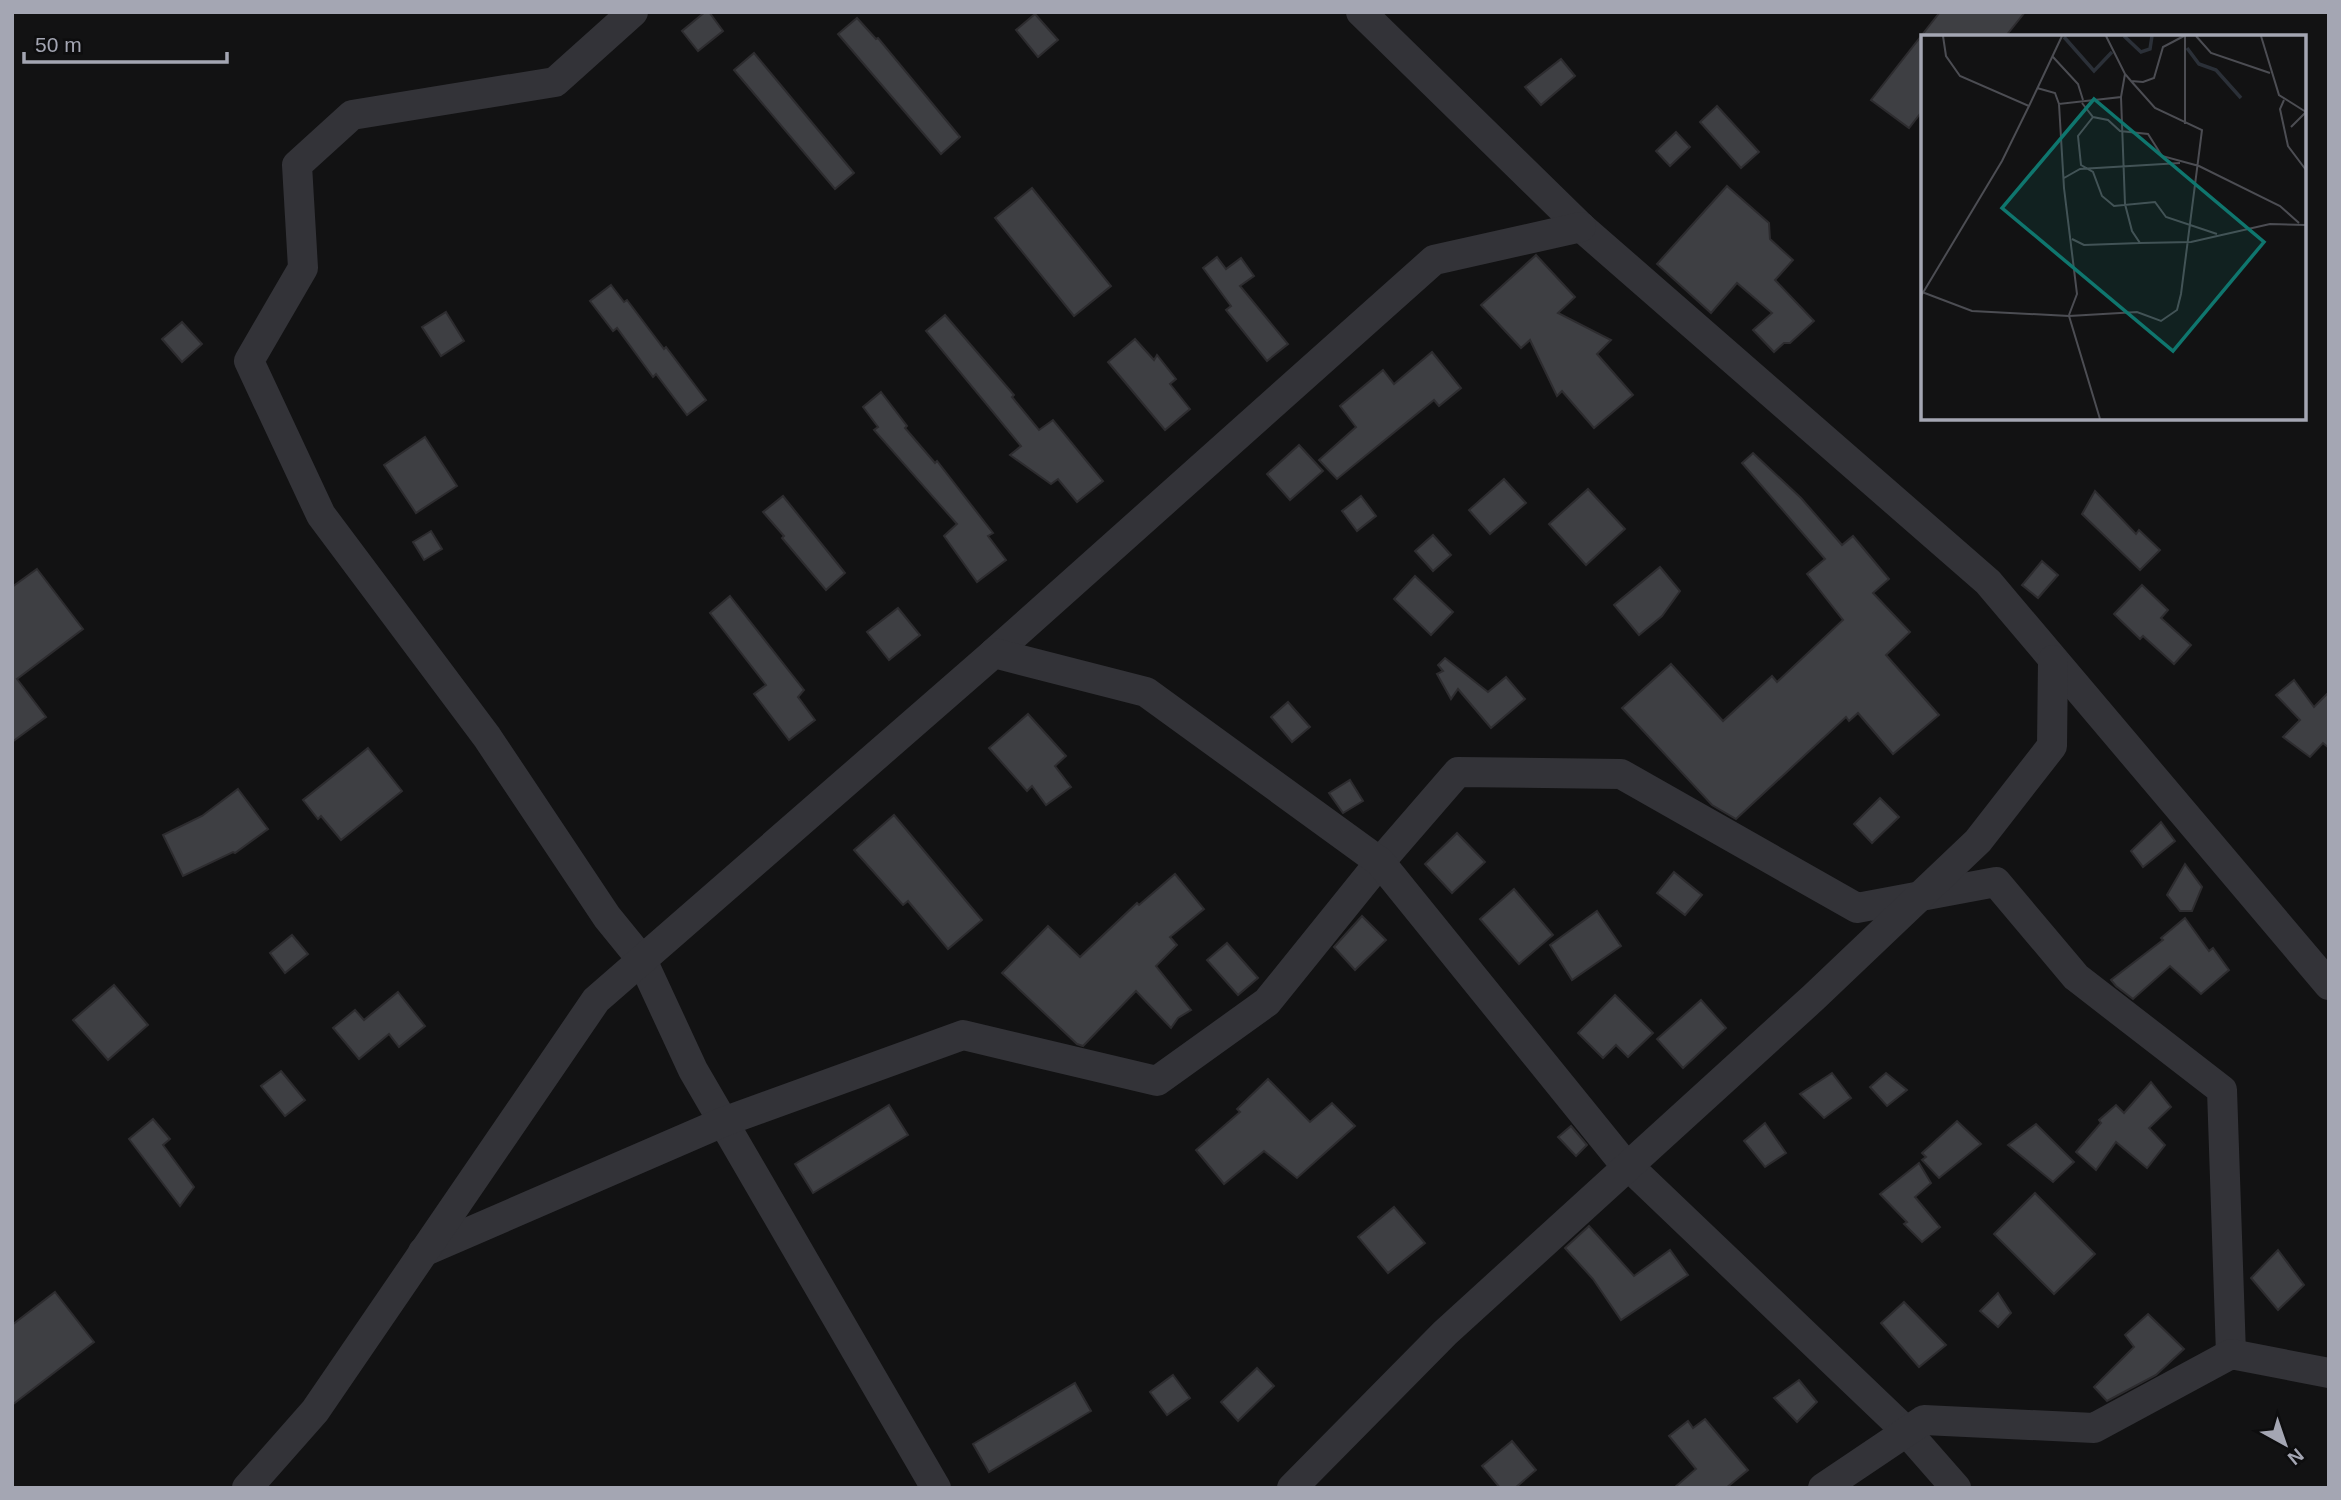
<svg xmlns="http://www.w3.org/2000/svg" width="2341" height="1500" font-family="Helvetica,sans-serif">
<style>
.building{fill:#3e3f43;stroke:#2d2c2f;stroke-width:2}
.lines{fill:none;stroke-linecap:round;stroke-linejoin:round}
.street{stroke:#333338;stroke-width:30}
.inset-river{fill:none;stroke:#2b3038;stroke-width:3.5}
.inset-road{fill:none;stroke:#4c4d53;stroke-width:2}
.view{fill:#0f766e;fill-opacity:0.15;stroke:#0f766e;stroke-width:3.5}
.inset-edge{fill:none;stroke:#a4a6b3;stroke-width:3.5}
</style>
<rect width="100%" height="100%" fill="#121213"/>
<g class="building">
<polygon points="705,12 709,12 723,31 698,51 682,31"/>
<polygon points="1940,12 2025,12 2005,37 1923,37 1923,110 1909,128 1871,100"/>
<polygon points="1035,14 1058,40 1038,57 1016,30"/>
<polygon points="857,18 876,39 878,38 960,137 941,154 838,34"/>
<polygon points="754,53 854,173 835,189 734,70"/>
<polygon points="1561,59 1575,76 1541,105 1525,87"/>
<polygon points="1717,106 1759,152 1741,168 1700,122"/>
<polygon points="1676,132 1690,147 1670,166 1656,151"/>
<polygon points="1727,186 1769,223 1770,239 1793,260 1775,280 1814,321 1790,343 1784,343 1774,352 1753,330 1772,313 1737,283 1711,313 1657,264"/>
<polygon points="1032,188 1111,286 1074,316 995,218"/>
<polygon points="1536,255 1575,297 1558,313 1611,340 1597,354 1633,395 1594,428 1562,391 1557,396 1530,340 1521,348 1481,305"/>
<polygon points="1217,257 1226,269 1241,258 1254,276 1240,286 1288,344 1267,361 1226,310 1231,306 1203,268"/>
<polygon points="611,285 624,302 627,300 664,349 666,347 706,400 687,415 656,374 653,377 617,328 613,331 590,301"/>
<polygon points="446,312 464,341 441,356 422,327"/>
<polygon points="945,315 1014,395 1012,397 1039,430 1053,420 1103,481 1077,502 1058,479 1051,484 1010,455 1021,446 926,331"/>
<polygon points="182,322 202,344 182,362 162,339"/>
<polygon points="1135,339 1154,360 1157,355 1176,379 1170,384 1190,409 1165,430 1108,362"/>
<polygon points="1432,352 1461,388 1439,406 1434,400 1337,479 1319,460 1356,427 1340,406 1383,370 1394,384"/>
<polygon points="881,392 907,426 905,428 935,463 937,461 993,533 988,536 1006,560 977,582 944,536 957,524 874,430 878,427 863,407"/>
<polygon points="425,437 457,486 416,513 384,465"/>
<polygon points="1299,445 1323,471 1290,500 1267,474"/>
<polygon points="1753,453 1801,498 1842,545 1853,536 1889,579 1873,593 1910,632 1886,655 1939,715 1893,754 1858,713 1849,721 1846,717 1736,819 1712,805 1622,708 1671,664 1723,721 1772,676 1777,682 1843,620 1807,574 1825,559 1742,463"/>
<polygon points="1504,479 1526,503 1490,534 1469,510"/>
<polygon points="1588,489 1625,529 1586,565 1549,524"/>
<polygon points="2095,491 2136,534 2139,530 2160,550 2140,570 2082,514"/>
<polygon points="783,496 845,573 826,590 782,538 784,536 763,512"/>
<polygon points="1361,496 1376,516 1357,531 1342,511"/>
<polygon points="431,531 442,549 424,560 413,542"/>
<polygon points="1433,535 1451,555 1433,571 1415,551"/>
<polygon points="2042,561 2058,575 2038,598 2022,585"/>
<polygon points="1660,567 1680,591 1662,616 1639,635 1614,605"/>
<polygon points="37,569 83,629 17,679 46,717 12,742 12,587"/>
<polygon points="1415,576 1453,612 1431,635 1394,599"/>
<polygon points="2142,585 2168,610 2161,618 2191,645 2174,664 2143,636 2140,639 2114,614"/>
<polygon points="730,596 804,690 798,697 815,720 789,740 754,694 766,685 710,613"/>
<polygon points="898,608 920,635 889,660 867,632"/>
<polygon points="1445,658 1488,692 1506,677 1525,699 1491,728 1458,689 1451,699 1437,674 1443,671 1438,665"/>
<polygon points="2294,680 2314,707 2329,692 2329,748 2323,743 2310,757 2283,737 2300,720 2276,695"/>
<polygon points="1288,702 1310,727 1292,742 1271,717"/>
<polygon points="1028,714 1066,756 1055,766 1071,787 1046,805 1032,786 1027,791 989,748"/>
<polygon points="368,748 402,791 341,840 321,816 318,819 303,800"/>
<polygon points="1350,780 1363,801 1343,813 1329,793"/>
<polygon points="238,789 268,829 235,853 233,852 183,876 163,835 202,816"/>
<polygon points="1880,798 1899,817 1872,843 1854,824"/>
<polygon points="894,815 982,920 948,949 908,901 903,905 854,850"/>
<polygon points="2161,822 2175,841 2143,867 2131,851"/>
<polygon points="1457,833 1485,862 1452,893 1425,864"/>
<polygon points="2185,864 2202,887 2192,911 2180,911 2167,895"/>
<polygon points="1674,872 1702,895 1685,915 1657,893"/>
<polygon points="1175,874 1204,909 1170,937 1177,945 1156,966 1191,1010 1178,1018 1171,1028 1136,991 1083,1046 1077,1044 1002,973 1048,926 1080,957 1137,903 1139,905"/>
<polygon points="1514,889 1553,935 1519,964 1480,919"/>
<polygon points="1597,911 1621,946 1572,980 1550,945"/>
<polygon points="1362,916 1386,940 1355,970 1334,947"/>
<polygon points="2185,918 2209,951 2213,948 2229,970 2201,994 2170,966 2133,999 2116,986 2111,980 2163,940 2161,938"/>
<polygon points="292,935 308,954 285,973 270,953"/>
<polygon points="1227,943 1258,978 1238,995 1207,960"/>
<polygon points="114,985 148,1025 108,1060 73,1020"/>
<polygon points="398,992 425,1026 399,1047 389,1034 359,1059 333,1028 355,1010 364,1020"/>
<polygon points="1615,995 1653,1033 1628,1057 1616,1045 1603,1058 1578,1033"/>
<polygon points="1701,1000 1726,1028 1683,1068 1657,1039"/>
<polygon points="281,1071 305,1100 285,1116 261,1086"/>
<polygon points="1832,1073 1851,1098 1824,1118 1800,1094"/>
<polygon points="1886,1073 1907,1090 1887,1106 1870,1087"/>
<polygon points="1268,1079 1310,1122 1332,1103 1355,1126 1297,1178 1264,1151 1224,1184 1196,1150 1240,1112 1237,1109"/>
<polygon points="2151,1082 2171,1107 2149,1128 2165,1145 2147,1168 2116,1142 2096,1170 2076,1152 2101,1123 2099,1120 2116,1105 2124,1113"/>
<polygon points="889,1105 908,1135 813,1193 795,1164"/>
<polygon points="153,1119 170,1139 163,1145 194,1187 180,1206 129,1139"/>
<polygon points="1957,1121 1981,1144 1939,1178 1922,1160 1926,1157 1922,1153"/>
<polygon points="1765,1123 1786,1153 1765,1167 1744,1141"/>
<polygon points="2036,1124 2074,1162 2053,1182 2008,1145"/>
<polygon points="1571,1126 1587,1145 1576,1156 1558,1137"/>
<polygon points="1919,1163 1931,1183 1915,1197 1940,1227 1922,1242 1904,1224 1907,1222 1880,1194"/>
<polygon points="2035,1193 2095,1254 2054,1294 1994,1234"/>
<polygon points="1394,1207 1425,1243 1388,1273 1358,1237"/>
<polygon points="1589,1226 1634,1276 1670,1250 1688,1275 1621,1320 1593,1279 1565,1248"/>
<polygon points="2278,1250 2304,1285 2278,1310 2251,1278"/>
<polygon points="55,1292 94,1342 12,1405 12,1325"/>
<polygon points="1998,1293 2011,1313 1998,1327 1980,1311"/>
<polygon points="1904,1302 1946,1345 1919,1367 1881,1323"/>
<polygon points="2148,1314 2184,1349 2156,1375 2107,1401 2094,1387 2134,1347 2125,1335"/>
<polygon points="1257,1368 1274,1386 1238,1421 1221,1402"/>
<polygon points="1173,1375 1190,1398 1167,1415 1150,1392"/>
<polygon points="1799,1380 1817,1402 1797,1422 1774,1398"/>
<polygon points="1075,1383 1091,1411 989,1472 973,1444"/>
<polygon points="1705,1419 1748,1470 1726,1488 1674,1488 1696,1469 1669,1436 1688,1421 1693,1428"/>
<polygon points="1512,1441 1536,1470 1515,1488 1500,1488 1482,1466"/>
</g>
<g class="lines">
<g class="street">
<polyline points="633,12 555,82 352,115 297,165 303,268 249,361 321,515 487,737 607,917 642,960 693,1070 936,1488"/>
<polyline points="1361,12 1581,227 1988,582 2329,985"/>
<polyline points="994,653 1434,260 1581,227"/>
<polyline points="423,1252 723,1122 963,1035 1157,1081 1267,1002 1380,862 1458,772 1621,774 1857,908 1996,882 2076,977 2222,1090 2231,1354"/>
<polyline points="247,1488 315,1411 596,1000 994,653 1146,692 1380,862 1618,1156 1906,1431 1956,1488"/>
<polyline points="1292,1488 1445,1333 1814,997 1978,841 2052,746 2053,660"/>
<polyline points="1823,1488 1924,1420 2094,1428 2231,1354 2329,1373"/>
</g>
</g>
<g transform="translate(1921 35)">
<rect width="385" height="385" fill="#121213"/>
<path class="inset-river" d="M 203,1 L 220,17 L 229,14 L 231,1M 143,2 L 173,36 L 191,17M 266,13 L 278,29 L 295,35 L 320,63"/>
<path class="inset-road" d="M 185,1 L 204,39 L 210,46 L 222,47 L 233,43 L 242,12 L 263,1M 275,1 L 290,18 L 349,38M 340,1 L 358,60 L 385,77M 132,22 L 157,49 L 162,65M 116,53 L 134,58 L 138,69 L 200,62 L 204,39M 200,62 L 204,169 L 211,196 L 219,208 L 270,207 L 349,189 L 385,190M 363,65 L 359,74 L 367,111 L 385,135M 161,68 L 172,82 L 187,85 L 199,96 L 227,99 L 241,121 L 278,131 L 359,171 L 378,188M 138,69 L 143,153 L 156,259 L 148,280M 108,71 L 141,1M 172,82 L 157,101 L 160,130 L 172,137 L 181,161 L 193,171 L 234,167 L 245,182 L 296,199M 264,89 L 264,1M 370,92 L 385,77M 143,143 L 159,134 L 259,128M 151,204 L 163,210 L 219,208M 1,257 L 51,276 L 148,281 L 179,384M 0,261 L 81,126 L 108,71 L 39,41 L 25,21 L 22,1M 148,281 L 216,277 L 240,286 L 256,275 L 260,259 L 281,95 L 234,73 L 210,46"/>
<path class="view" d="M 173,64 L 343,207 L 252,316 L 81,173 Z"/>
<rect width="385" height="385" class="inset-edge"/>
</g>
<rect width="2341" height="1500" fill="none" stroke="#a4a6b3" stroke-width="28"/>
<g transform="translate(2285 1444) rotate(140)" stroke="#0d0d0e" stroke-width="5" paint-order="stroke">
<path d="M0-5L12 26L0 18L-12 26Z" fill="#a4a6b3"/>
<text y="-10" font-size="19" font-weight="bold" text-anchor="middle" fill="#a4a6b3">N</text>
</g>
<path d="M24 52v10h203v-10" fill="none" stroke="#a4a6b3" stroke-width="3.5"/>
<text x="35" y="52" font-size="21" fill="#a4a6b3" stroke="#0d0d0e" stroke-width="5" paint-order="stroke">50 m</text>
</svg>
